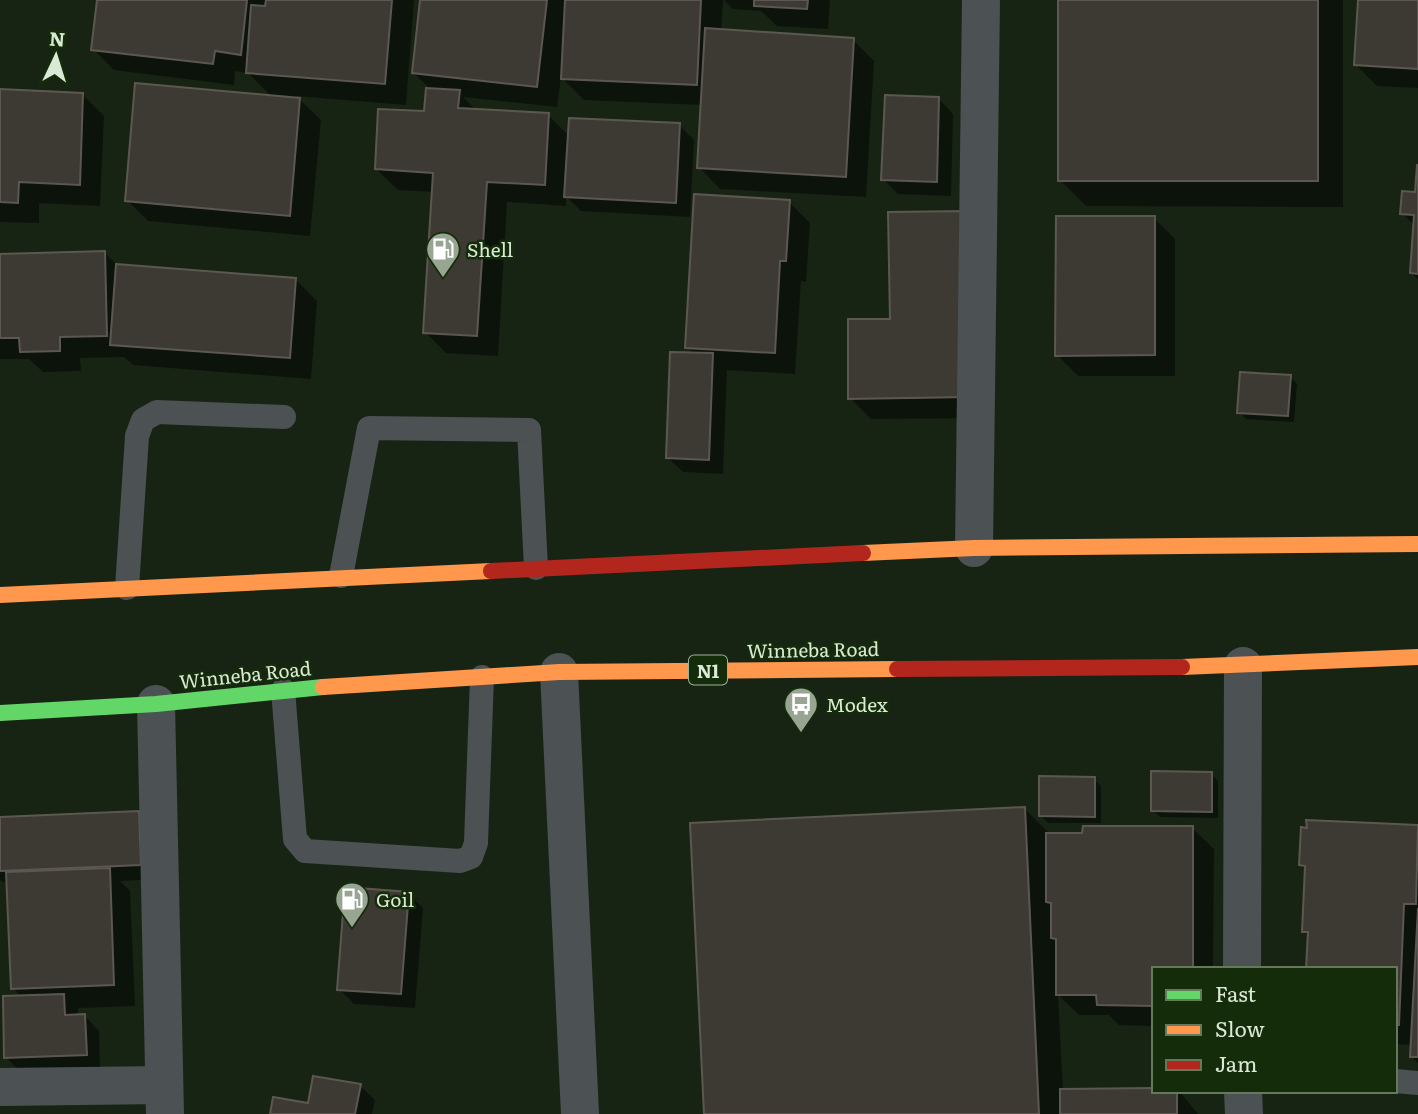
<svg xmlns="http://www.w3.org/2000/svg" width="1418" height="1114" font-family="Literata,serif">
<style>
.shadow{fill:#0007}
.building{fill:#3c3a33;stroke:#5c5851;stroke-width:2}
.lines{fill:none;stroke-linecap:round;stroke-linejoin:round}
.lane{stroke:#4c5154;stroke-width:24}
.street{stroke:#4c5154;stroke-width:38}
.fast{stroke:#63d668;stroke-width:16}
.slow{stroke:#ff974d;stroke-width:16}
.jam{stroke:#b3261e;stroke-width:16}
.labels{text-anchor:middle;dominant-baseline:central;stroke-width:5;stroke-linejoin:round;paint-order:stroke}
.shield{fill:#152c0b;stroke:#a0b199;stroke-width:2}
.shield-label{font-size:18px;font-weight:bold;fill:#dbead6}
.poi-label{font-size:19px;fill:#dbead6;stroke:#152c0b;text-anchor:start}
.street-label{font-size:19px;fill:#dbead6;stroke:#152c0b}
</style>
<rect width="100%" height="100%" fill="#182413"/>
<g class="shadow">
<polygon points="98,0 414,0 406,105 296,96 321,120 310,236 148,221 127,200 272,97 248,73 235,71 234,85 114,70 93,49"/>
<polygon points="422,0 723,0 721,31 853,40 874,61 866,197 720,189 699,167 703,105 584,100 561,77 557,107 463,97 477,111 548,115 569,136 679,125 694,140 690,217 581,211 566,196 566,206 507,202 498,356 446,353 425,332 434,192 398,190 376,169 426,113 431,90 413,72"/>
<polygon points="724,0 830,0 828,29 777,26 761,11 733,9"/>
<polygon points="1060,0 1343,0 1343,207 1086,206 1060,180"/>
<polygon points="1359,0 1418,0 1418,88 1377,86 1355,64"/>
<polygon points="0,91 82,94 104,116 100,206 39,203 39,223 0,222"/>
<polygon points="939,99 953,114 951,196 898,194 883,179"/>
<polygon points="1418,178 1418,279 1411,273 1415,226 1402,213 1417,194"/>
<polygon points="789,202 810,223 806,282 801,281 795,374 727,370 723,474 683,472 668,458 694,354 687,347"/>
<polygon points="1154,218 1175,239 1175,376 1078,376 1057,355"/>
<polygon points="105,253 118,266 296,280 317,301 311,379 133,365 124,357 80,358 81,371 43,372 29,359 0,359 0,256"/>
<polygon points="891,320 990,418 871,419 850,398"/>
<polygon points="1290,377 1297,384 1294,422 1246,419 1239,412"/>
<polygon points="1211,774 1218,781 1218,818 1160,817 1152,810"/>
<polygon points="1094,779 1101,786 1101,823 1048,823 1041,816"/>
<polygon points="1025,809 1050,834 1192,828 1214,849 1213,969 1154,969 1154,1026 1119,1025 1109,1015 1079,1015 1058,995 1063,1091 1179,1091 1198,1114 705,1114"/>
<polygon points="138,813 153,828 155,879 120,881 130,891 135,1006 78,1008 78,1016 85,1016 99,1031 100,1069 20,1072 6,1057 21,997 13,988 9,885 0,880 0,818"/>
<polygon points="1308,822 1418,827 1418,1063 1411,1056 1412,1045 1395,1044 1395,969 1309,937 1303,931 1306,870 1301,865"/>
<polygon points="408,893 423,908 415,1008 354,1004 339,989"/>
<polygon points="360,1086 375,1100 372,1114 272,1114 309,1105"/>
</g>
<g class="building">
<polygon points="97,0 247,0 241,55 215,51 213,64 91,50"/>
<polygon points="266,0 392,0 385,84 246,73 251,5 265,6"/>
<polygon points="420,0 547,0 537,87 412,73"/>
<polygon points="565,0 701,0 697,85 561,79"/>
<polygon points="754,0 808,0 807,9 754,6"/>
<rect x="1058" y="0" width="260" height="181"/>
<polygon points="1358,0 1418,0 1418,69 1354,65"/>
<polygon points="705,28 854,38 846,177 697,168"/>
<polygon points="135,83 300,98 290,216 125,201"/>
<polygon points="426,88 460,90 458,108 549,113 545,185 487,182 477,336 423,333 433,173 375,169 378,109 424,111"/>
<polygon points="0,89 83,93 80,185 19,182 18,203 0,202"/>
<polygon points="885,95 939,97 937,182 881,180"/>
<polygon points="569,118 680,123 676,203 564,197"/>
<polygon points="1417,165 1418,165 1418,274 1410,273 1414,215 1400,214 1402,191 1415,192"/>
<polygon points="694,194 790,200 786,261 780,261 775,353 685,348"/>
<polygon points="966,211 969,397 848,399 848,319 890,319 888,212"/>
<polygon points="1056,216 1155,216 1155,355 1055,356"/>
<polygon points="105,251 107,336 60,337 60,351 20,352 19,338 0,338 0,254"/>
<polygon points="116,264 296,278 290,358 110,345"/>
<polygon points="670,352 713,353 709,460 666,458"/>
<polygon points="1240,372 1291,375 1288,416 1237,413"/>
<polygon points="1151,771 1212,772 1212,812 1151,811"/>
<polygon points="1039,776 1095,777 1095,817 1039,816"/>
<polygon points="1025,807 1039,1114 704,1114 690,823"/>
<polygon points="139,811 141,865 0,871 0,817"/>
<polygon points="1306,820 1418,825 1416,904 1404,904 1399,1025 1395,1025 1395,969 1306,969 1308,932 1302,932 1305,866 1299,865 1301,827 1307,828"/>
<polygon points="1083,826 1193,826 1193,969 1154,969 1154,1006 1097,1005 1096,995 1056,995 1056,939 1051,938 1051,903 1046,902 1046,833 1082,833"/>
<polygon points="110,868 114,985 11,989 6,872"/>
<polygon points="345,887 409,892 401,994 337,990"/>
<polygon points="1418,908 1418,1057 1410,1057"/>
<polygon points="64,994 65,1015 85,1014 87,1055 4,1058 3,996"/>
<polygon points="313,1076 361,1084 355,1114 270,1114 273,1097 308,1103"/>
<polygon points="1154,1088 1154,1091 1177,1091 1177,1114 1060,1114 1060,1089"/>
</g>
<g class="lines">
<g class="lane">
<polyline points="341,576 369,428 529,430 536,568"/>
<polyline points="127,588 137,436 143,420 157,412 284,417"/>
<polyline points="283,690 295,839 305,851 460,861 471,857 476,843 482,677"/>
<polyline points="1395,1081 1418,1083"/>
</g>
<g class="street">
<polyline points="974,548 981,0"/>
<polyline points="559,672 580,1114"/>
<polyline points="156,704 165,1114"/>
<polyline points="1242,969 1243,666"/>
<polyline points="0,1087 164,1085"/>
<polyline points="1243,1091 1244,1114"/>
</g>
<polyline class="fast" points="0,713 156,704 323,687"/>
<g class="slow">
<polyline points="863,553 974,548 1418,544"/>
<polyline points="0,595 491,571"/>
<polyline points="1182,667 1418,657"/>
<polyline points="323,687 559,672 897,669"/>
</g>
<g class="jam">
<polyline points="491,571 863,553"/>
<polyline points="897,669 1182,667"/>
</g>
</g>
<defs>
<g id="fuel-pin" transform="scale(1.75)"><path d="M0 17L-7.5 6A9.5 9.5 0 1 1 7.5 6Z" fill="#97a592" stroke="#152c0b"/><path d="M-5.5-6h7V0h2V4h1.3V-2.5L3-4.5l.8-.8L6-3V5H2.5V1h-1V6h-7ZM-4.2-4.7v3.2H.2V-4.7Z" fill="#fff"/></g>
<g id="bus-pin" transform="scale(1.75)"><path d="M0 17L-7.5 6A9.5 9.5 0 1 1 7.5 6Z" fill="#97a592" stroke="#152c0b"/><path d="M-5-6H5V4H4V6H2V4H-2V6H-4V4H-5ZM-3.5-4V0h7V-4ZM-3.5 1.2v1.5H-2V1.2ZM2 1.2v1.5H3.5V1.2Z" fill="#fff"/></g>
</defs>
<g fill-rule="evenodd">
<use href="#fuel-pin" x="443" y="249"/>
<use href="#bus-pin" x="801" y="704"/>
<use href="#fuel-pin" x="352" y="899"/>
</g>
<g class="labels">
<rect class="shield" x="689" y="655.5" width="38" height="29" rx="5"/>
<g class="shield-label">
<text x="708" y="670">N1</text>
</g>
<g class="poi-label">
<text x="467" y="249">Shell</text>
<text x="826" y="704">Modex</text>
<text x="376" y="899">Goil</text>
</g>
<g class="street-label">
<text transform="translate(813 649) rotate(-1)">Winneba Road</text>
<text transform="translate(245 674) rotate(-6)">Winneba Road</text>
</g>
</g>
<rect x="1152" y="967" width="245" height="126" fill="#152c0b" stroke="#64785c" stroke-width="2"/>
<rect x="1166" y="990" width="35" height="10" fill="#63d668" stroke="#64785c" stroke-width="2"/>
<text x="1215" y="1002" font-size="21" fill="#dbead6">Fast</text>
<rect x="1166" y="1025" width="35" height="10" fill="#ff974d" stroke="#64785c" stroke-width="2"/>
<text x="1215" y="1037" font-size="21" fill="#dbead6">Slow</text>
<rect x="1166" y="1060" width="35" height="10" fill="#b3261e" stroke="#64785c" stroke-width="2"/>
<text x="1215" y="1072" font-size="21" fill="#dbead6">Jam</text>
<g transform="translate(56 56) rotate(4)" stroke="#152c0b" stroke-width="5" paint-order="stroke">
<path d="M0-5L12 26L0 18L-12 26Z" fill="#dbead6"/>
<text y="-10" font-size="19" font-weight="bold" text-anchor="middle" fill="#dbead6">N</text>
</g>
</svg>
